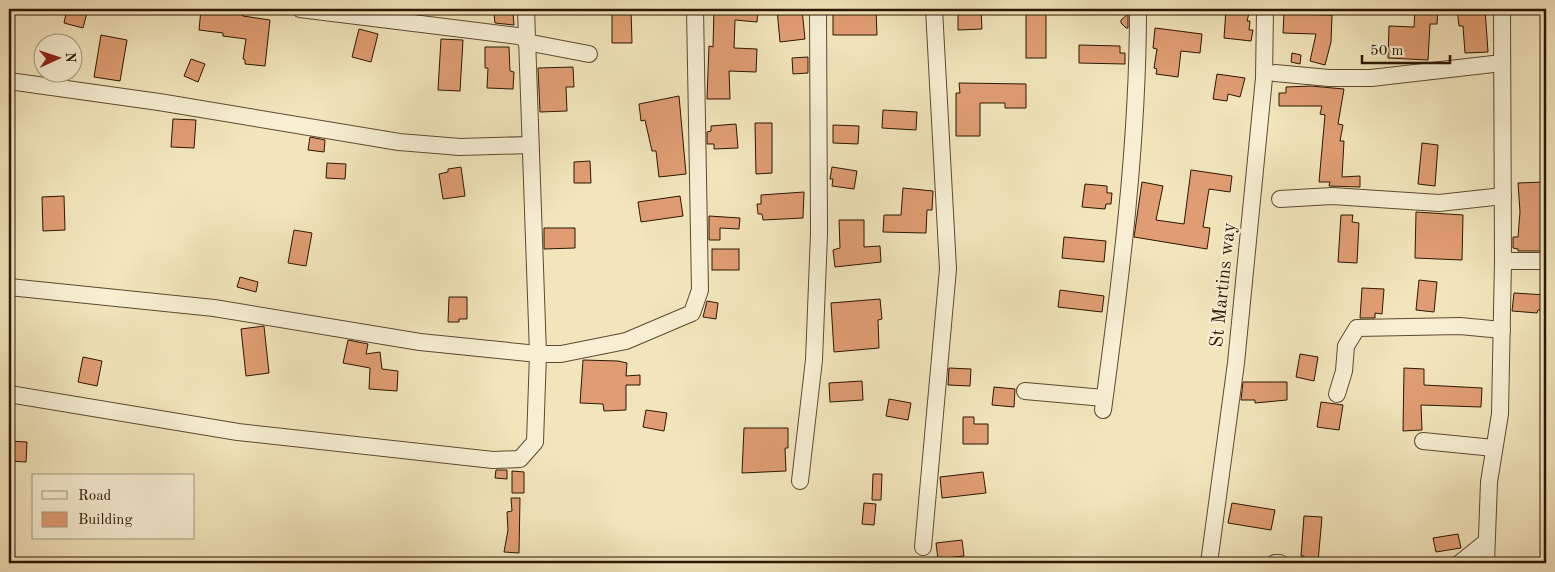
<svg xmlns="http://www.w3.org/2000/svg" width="1555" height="572" font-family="'Old Standard TT',serif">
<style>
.building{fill:#e09d73;stroke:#2b1600}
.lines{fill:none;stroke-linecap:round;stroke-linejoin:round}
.minor-casing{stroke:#5d4a2f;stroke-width:18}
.minor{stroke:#f7eed3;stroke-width:16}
.labels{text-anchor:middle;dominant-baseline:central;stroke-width:4.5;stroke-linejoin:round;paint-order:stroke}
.street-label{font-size:19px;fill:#2b1600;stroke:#f7eed3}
</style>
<rect width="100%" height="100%" fill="#f2e5bb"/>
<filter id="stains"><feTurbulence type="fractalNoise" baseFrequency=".004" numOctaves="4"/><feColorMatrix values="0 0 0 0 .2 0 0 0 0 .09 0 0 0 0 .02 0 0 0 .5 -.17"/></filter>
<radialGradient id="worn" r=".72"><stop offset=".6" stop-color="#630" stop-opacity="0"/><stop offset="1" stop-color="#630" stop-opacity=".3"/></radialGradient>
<g class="building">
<polygon points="67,9 88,9 83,28 64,23"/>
<polygon points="201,9 243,14 243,16 270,20 265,66 245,64 245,60 243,59 246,39 223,36 223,33 199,30"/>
<polygon points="612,9 631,9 632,43 612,43"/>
<polygon points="714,9 758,9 757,22 735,20 734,48 757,49 756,72 729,71 730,99 707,99 709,46 713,47"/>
<polygon points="777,9 802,9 805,39 780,42"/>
<polygon points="833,9 876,9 877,35 833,35"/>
<polygon points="1226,9 1250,9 1247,21 1250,21 1249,30 1253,30 1251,41 1224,38"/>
<polygon points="1415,9 1438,11 1437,24 1430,24 1428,60 1388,58 1389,26 1414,27"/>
<polygon points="1457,9 1485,9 1488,52 1465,53 1463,26 1459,26"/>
<polygon points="958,10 981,10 982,29 958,30"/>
<polygon points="513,13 514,25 495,23 494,14"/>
<rect x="1026" y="13" width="20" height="45"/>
<polygon points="1128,14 1128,28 1126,28 1121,23 1121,20"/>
<polygon points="1284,14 1332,15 1331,42 1325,65 1310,61 1316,34 1283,33"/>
<polygon points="1155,28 1202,34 1200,53 1181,51 1178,77 1156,74 1157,69 1154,68 1157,49 1153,48"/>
<polygon points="359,29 378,34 371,62 352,57"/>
<polygon points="101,35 127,40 120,81 94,77"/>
<polygon points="441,39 463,40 460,91 438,90"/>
<polygon points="1079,45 1120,46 1120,53 1125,53 1125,64 1079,63"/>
<polygon points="485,47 509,47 510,71 514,72 513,89 487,88 488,68 485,68"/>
<polygon points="1292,53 1301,55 1300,64 1291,62"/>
<polygon points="808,57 808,73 793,74 792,58"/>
<polygon points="191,59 205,64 198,82 184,76"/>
<polygon points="573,67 574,87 566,87 567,111 540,112 538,68"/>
<polygon points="1217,74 1245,78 1240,97 1228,94 1227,101 1213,99"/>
<polygon points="959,83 1026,84 1026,108 1005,108 1005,103 980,103 980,136 956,136 956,93 960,93"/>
<polygon points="1311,86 1344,89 1338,124 1343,125 1340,141 1344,141 1342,177 1360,176 1360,187 1329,186 1330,182 1319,182 1325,115 1320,114 1322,106 1279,106 1279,93 1286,93 1286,87"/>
<polygon points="679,96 686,174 659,177 656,151 652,151 645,120 641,121 639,104"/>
<polygon points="883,110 917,112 916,130 882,128"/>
<polygon points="173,119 196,120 194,148 171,147"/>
<polygon points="755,123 772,123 772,173 756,174"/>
<polygon points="736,124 738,148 714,149 714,144 707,144 707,132 711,131 711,126"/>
<polygon points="833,125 859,126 858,144 833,143"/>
<polygon points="310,137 325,140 324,152 308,150"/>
<polygon points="1422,143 1438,145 1435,186 1418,184"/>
<polygon points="590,161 591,183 574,183 574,162"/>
<polygon points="327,163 346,164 345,179 326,178"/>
<polygon points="461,167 465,196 443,199 439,174 448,172 448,169"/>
<polygon points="832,167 857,171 854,189 832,186 833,179 830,179"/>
<polygon points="1191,170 1232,176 1230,192 1209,189 1203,227 1210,228 1207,249 1134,237 1142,182 1163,186 1156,220 1184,224"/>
<polygon points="1545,182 1546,251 1518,251 1518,249 1513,248 1513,237 1518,237 1520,212 1518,183"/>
<polygon points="1085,184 1107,186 1107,193 1112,193 1111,204 1106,204 1105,209 1082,207"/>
<polygon points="903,188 933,191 932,210 927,210 926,233 883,232 884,215 901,215"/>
<polygon points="804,192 803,218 763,220 762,214 758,214 757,204 761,204 761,195"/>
<polygon points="64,196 65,230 43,231 42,197"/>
<polygon points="680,196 683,216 641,222 638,202"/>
<polygon points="1416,212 1463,215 1462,260 1415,258"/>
<polygon points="1341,215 1353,215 1352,222 1359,223 1357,263 1338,262"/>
<polygon points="709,216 740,218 739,229 720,228 720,240 709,240"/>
<polygon points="839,220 864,220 864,247 880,246 881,262 835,267 833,250 840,248"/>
<polygon points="544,228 575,228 575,248 544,249"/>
<polygon points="294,230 312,233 306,266 288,263"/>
<polygon points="1064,237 1106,241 1104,262 1062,258"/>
<rect x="712" y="249" width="27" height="21"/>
<polygon points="240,277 258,282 256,292 237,287"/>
<polygon points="1419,280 1437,282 1434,312 1416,310"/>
<polygon points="1362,288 1384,289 1382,314 1375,313 1375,318 1360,318"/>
<polygon points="1060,290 1104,296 1102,312 1058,307"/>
<polygon points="1514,293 1546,295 1546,310 1538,310 1537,313 1512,311"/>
<polygon points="449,297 467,297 467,319 459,319 459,322 448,322"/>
<polygon points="880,299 882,319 878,320 879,348 834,352 831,303"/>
<polygon points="707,301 718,303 716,319 703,317"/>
<polygon points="264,326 269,373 246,376 241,329"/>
<polygon points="348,340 368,344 366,354 380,352 382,369 398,371 397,391 369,389 370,368 343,363"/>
<polygon points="1300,354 1318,357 1314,381 1296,377"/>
<polygon points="83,357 102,361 97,386 78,382"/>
<polygon points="583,360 618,361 627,363 626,376 640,375 640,385 626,385 626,410 604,411 603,404 580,403"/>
<polygon points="949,368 971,369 970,386 948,385"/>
<polygon points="1404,368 1424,369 1424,385 1482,388 1481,407 1421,405 1422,430 1403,431"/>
<polygon points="862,381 863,400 830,402 829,383"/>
<polygon points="1243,382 1287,382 1287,400 1255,403 1255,400 1241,400"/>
<polygon points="994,387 1015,389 1014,407 992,405"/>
<polygon points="889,399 911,403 908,420 886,416"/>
<polygon points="1321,402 1343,405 1339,430 1317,427"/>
<polygon points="646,410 667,413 664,431 643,427"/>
<polygon points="963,417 974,417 974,424 988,424 988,444 963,444"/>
<polygon points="744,428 788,428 788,448 785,448 786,471 742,473"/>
<polygon points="9,441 27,442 26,462 9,461"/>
<polygon points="496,470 507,470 507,479 495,478"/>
<polygon points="512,471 524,472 524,493 512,493"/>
<polygon points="983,472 986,493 942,498 940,477"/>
<polygon points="873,474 882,474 881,500 872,500"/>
<polygon points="511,498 520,498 519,553 504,552 508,530 507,512 512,511"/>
<polygon points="864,503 876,504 874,525 862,524"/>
<polygon points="1232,503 1275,510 1271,530 1228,523"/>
<polygon points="1304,516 1322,517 1318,562 1304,561 1304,556 1301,556"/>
<polygon points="1458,534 1461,548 1436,552 1433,538"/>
<polygon points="962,540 964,556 938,559 936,543"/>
</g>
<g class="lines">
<g class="minor-casing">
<g id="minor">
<polyline points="300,9 526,37"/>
<polyline points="526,42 589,54"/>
<polyline points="1275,73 1329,78 1371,78 1502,63"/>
<polyline points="9,81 159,102 399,142 460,147 530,145"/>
<polyline points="1280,199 1332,196 1439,203 1503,196"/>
<polyline points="1503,261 1546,261"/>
<polyline points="9,287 214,308 420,342 538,354 561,354 626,341 692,313 700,290 695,9"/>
<polyline points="1025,391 1104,398"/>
<polyline points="9,394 238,432 493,460 520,459 535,442 538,354 526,9"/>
<polyline points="1337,394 1344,371 1346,346 1357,328 1460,326 1502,330"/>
<path d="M 1103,410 C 1121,277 1138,143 1138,9"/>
<polyline points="1423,441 1494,448"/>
<polyline points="800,481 814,360 819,234 818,9"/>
<polyline points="923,547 948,269 934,9"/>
<polyline points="1209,563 1236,363 1264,78 1265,9"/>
<polyline points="1275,563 1280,563"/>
<polyline points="1460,563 1486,542"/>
<polyline points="1486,563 1489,482 1500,414 1503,261 1502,9"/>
</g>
</g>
<use href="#minor" class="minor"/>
</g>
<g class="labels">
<g class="street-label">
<text transform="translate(1224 285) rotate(-84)">St Martins way</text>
</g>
</g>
<rect width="1555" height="572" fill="none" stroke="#f2e5bb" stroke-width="30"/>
<rect x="10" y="10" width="1535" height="552" fill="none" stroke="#2b1600" stroke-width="2.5"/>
<rect x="15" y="15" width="1525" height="542" fill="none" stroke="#2b1600"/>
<rect x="32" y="474" width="162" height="65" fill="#f7eed3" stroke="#a5987f"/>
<rect x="42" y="491" width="25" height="8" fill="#f7eed3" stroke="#a5987f"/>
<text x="78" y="500" font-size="15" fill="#2b1600">Road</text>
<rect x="42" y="512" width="25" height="15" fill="#e09d73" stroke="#a5987f"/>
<text x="78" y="524" font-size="15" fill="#2b1600">Building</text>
<g transform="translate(58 58) rotate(87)"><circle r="24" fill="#f7eed3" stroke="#a5987f"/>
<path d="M0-4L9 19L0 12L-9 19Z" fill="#8f2418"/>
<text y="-8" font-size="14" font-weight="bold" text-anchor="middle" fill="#2b1600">N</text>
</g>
<path d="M1362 55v8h88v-8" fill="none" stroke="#2b1600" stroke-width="2.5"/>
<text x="1370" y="55" font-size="15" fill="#2b1600" stroke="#f7eed3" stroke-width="4" paint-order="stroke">50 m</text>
<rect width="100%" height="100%" filter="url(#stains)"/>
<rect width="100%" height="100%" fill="url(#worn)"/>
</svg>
